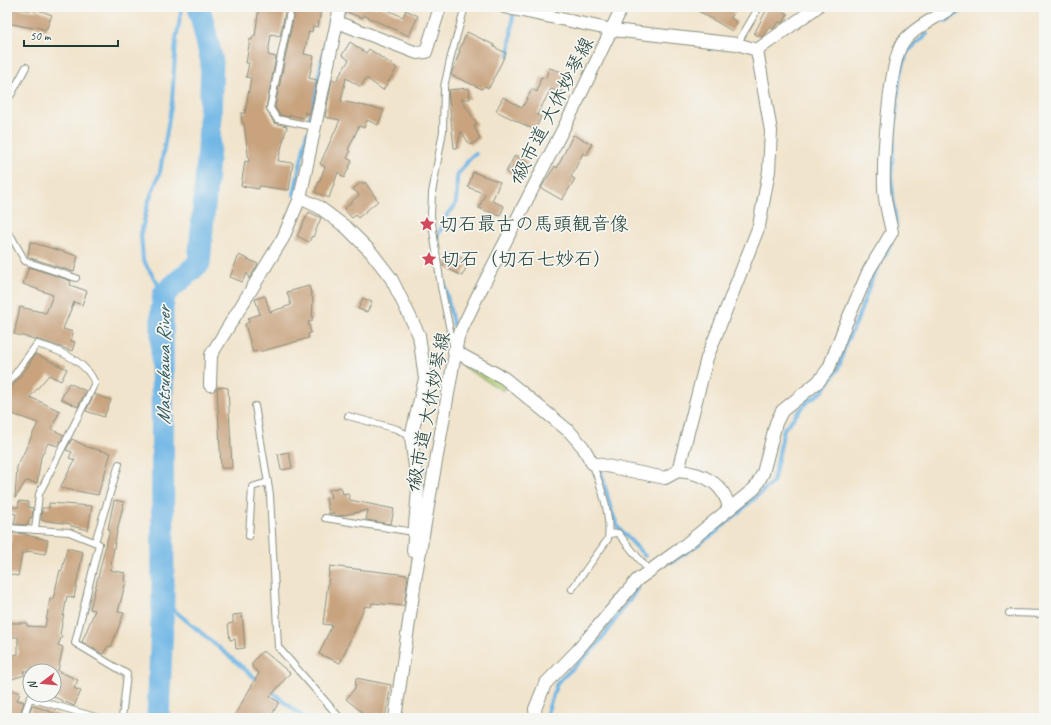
<svg xmlns="http://www.w3.org/2000/svg" width="1051" height="725" font-family="Caveat,'Klee One',sans-serif">
<style>
.green{fill:#b1ce75;stroke:#688654}
.lines{fill:none;stroke-linecap:round;stroke-linejoin:round}
.stream{stroke:#6eb6e5;stroke-width:4}
.river{stroke:#6eb6e5;stroke-width:23}
.building{fill:#c8a37e}
.lane-casing{stroke:#889080;stroke-width:8}
.street-casing{stroke:#889080;stroke-width:14}
.lane{stroke:#fff;stroke-width:6}
.street{stroke:#fff;stroke-width:12}
.labels{text-anchor:middle;dominant-baseline:central;stroke-width:3.5;stroke-linejoin:round;paint-order:stroke}
.street-label{font-size:19px;fill:#1f3d34;stroke:#f6f6f2}
.poi-label{font-size:19px;fill:#1f3d34;stroke:#f6f6f2;text-anchor:start}
.water-label{font-size:20px;font-style:italic;fill:#335b60;stroke:#f6f6f2}
</style>
<rect width="100%" height="100%" fill="#f6f6f2"/>
<filter id="ink" filterUnits="userSpaceOnUse"><feTurbulence type="fractalNoise" baseFrequency=".025" numOctaves="2"/><feDisplacementMap in="SourceGraphic" scale="8" xChannelSelector="R" yChannelSelector="G"/><feConvolveMatrix kernelMatrix="1 2 1 2 8 2 1 2 1" color-interpolation-filters="sRGB"/></filter>
<filter id="wash" filterUnits="userSpaceOnUse"><feTurbulence type="fractalNoise" baseFrequency=".012" numOctaves="4" result="noise"/><feDisplacementMap in="SourceGraphic" scale="16" xChannelSelector="R" yChannelSelector="G"/><feGaussianBlur stdDeviation="0.9" result="paint"/><feColorMatrix in="noise" values="0 0 0 0 0 0 0 0 0 0 0 0 0 0 0 0 0 1.4 0 .05"/><feComposite in="paint" operator="in"/></filter>
<g filter="url(#wash)">
<rect width="100%" height="100%" fill="#f1e4cc"/>
<polygon class="green" points="462,360 505,384 503,391 463,367"/>
<g class="lines">
<g class="stream">
<polyline points="946,21 968,7"/>
<polyline points="509,55 513,15"/>
<polyline points="310,117 331,18"/>
<polyline points="294,195 307,133"/>
<polyline points="896,227 891,176 899,79 907,52 927,34"/>
<path d="M 436,240 L 448,213 C 462,205 454,185 458,173 C 466,168 467,157 476,154"/>
<polyline points="441,268 453,324"/>
<polyline points="164,294 143,260 141,234 148,203 160,172 172,101 176,40 182,7"/>
<polyline points="601,471 611,510 618,527 645,556"/>
<polyline points="672,562 716,532 773,482 784,429 808,401 823,391 839,367 846,342 856,323 873,276 891,244"/>
<polyline points="163,601 259,681"/>
<polyline points="270,690 304,718"/>
<polyline points="547,713 557,683 596,646 638,588"/>
</g>
<polyline class="river" points="158,718 163,601 162,309 164,294 199,263 209,148 212,62 199,7"/>
</g>
<g id="blocks">
<g class="building">
<polygon points="7,7 36,11 36,9 52,15 46,30 34,26 33,28 7,23"/>
<polygon points="259,7 286,8 280,36 271,34 268,55 276,57 266,108 274,123 287,126 278,161 293,163 289,190 259,186 259,189 241,186 245,161 249,162 244,123 242,123 241,113 245,113 251,78 246,77 249,63 246,63 250,39 252,40 253,36 255,36"/>
<polygon points="299,7 321,10 318,27 313,26 312,32 309,31 304,54 314,56 309,78 317,80 310,114 305,112 304,118 290,115 289,117 280,115 275,107 295,10 298,11"/>
<polygon points="347,7 381,7 403,17 406,10 418,16 409,36 363,15 362,18 347,12"/>
<polygon points="692,7 737,7 731,18 737,22 732,31"/>
<polygon points="768,7 774,7 788,14 784,21 781,23 779,22 773,29 769,27 762,37 754,34"/>
<polygon points="467,32 494,45 494,47 506,53 489,88 484,86 482,89 451,75 460,51 459,50"/>
<polygon points="350,42 366,53 369,49 397,68 383,90 366,78 361,87 346,78 341,101 384,110 378,125 367,120 364,128 359,126 348,150 350,152 347,158 352,161 344,178 338,172 329,198 315,192 325,167 320,164 340,120 325,117 332,80 336,81 349,60 342,55"/>
<polygon points="549,68 566,73 561,92 551,89 537,115 541,117 535,130 496,111 503,97 522,108 532,89 537,92 541,77 546,78"/>
<polygon points="469,88 470,99 461,99 477,124 474,126 480,139 470,145 461,131 457,148 454,148 448,90"/>
<polygon points="573,135 592,144 587,155 583,153 571,177 575,179 562,200 541,188 555,166 557,168"/>
<polygon points="515,155 528,162 519,179 506,172"/>
<polygon points="473,172 500,182 492,201 504,206 500,216 479,208 485,194 468,187"/>
<polygon points="361,182 363,184 365,182 378,201 358,218 356,215 352,218 344,209 359,195 353,189"/>
<polygon points="309,212 321,218 313,237 312,236 309,242 297,236"/>
<polygon points="30,242 78,256 74,272 28,257"/>
<polygon points="451,252 469,262 462,276 443,266"/>
<polygon points="239,255 258,264 249,279 247,273 242,282 230,277"/>
<polygon points="29,267 71,281 70,285 87,291 82,305 74,302 63,329 73,332 71,341 75,342 72,351 47,342 14,334 20,307 46,313 53,295 23,284"/>
<polygon points="309,286 313,300 312,321 308,322 311,333 308,334 309,338 262,351 253,352 245,324 249,322 248,318 260,314 255,299 265,296 270,312 291,305 287,292"/>
<polygon points="363,298 372,302 367,312 358,309"/>
<polygon points="35,354 67,369 61,381 49,375 30,397 60,411 51,429 64,435 58,446 48,443 41,457 37,483 26,481 15,498 17,467 38,423 7,412 7,389 11,388 27,368"/>
<polygon points="69,383 86,391 78,407 61,399"/>
<polygon points="222,387 228,388 232,468 221,468 217,388"/>
<polygon points="94,394 111,400 104,417 86,411"/>
<polygon points="72,439 87,447 111,453 98,495 60,488 75,460 69,458 72,452 66,450"/>
<polygon points="289,452 292,468 281,470 278,454"/>
<polygon points="341,487 343,494 348,493 350,500 394,509 391,524 366,520 368,510 339,516 335,515 335,513 329,514 326,498 331,497 329,490"/>
<polygon points="114,500 124,502 117,531 110,570 125,573 124,581 126,581 118,612 124,613 111,647 108,646 103,654 82,642 95,610 90,609 110,529 108,529"/>
<polygon points="19,501 28,502 28,507 33,508 32,518 30,517 28,525 14,524 16,514 7,512 7,507 18,507"/>
<polygon points="49,503 92,506 88,530 71,526 71,524 41,520 42,508 49,508"/>
<polygon points="12,533 26,534 26,535 48,540 45,554 27,551 27,553 22,553 18,576 7,574 7,545 10,546"/>
<polygon points="67,548 83,552 74,598 67,596 60,635 62,636 58,645 63,647 58,671 78,680 74,688 81,691 74,706 54,697 54,671 23,671 25,675 12,679 7,661 7,657 18,654 18,637 7,637 7,623 27,623 27,626 45,627 50,599 53,599 60,570 62,571"/>
<polygon points="330,566 408,575 404,606 372,603 371,607 365,606 340,663 319,654 332,625 323,624"/>
<polygon points="242,614 245,648 236,649 235,639 230,640 228,624 233,623 233,615"/>
<polygon points="261,652 265,652 290,673 270,697 279,702 270,718 233,718 259,673 252,667 252,663"/>
<polygon points="356,678 391,685 385,718 363,717 363,713 346,699 355,688"/>
<polygon points="9,689 20,693 17,700 24,702 19,718 7,718 7,696"/>
<polygon points="32,705 64,717 64,718 28,718"/>
</g>
</g>
</g>
<g filter="url(#ink)">
<use href="#blocks" fill-opacity="0" stroke="#889080" stroke-width="1"/>
<g class="lines">
<g class="lane-casing">
<g id="lane">
<polyline points="291,7 270,108 277,119 315,127"/>
<polyline points="330,7 340,10"/>
<polyline points="737,44 759,7"/>
<polyline points="7,94 11,95 26,67"/>
<polyline points="7,234 11,236 25,261 76,278"/>
<polyline points="453,345 441,287 431,216 432,193 443,131 444,87 451,56 465,7"/>
<path d="M 7,385 L 37,344 C 59,350 86,361 95,383 L 39,494 L 35,530"/>
<polyline points="255,406 270,495 278,647 340,718"/>
<polyline points="348,416 397,429 411,437"/>
<polyline points="325,518 414,532"/>
<polyline points="7,528 69,532 99,544 75,643 127,674 122,718"/>
<polyline points="609,534 618,533 649,571"/>
<polyline points="249,536 252,487 268,482"/>
<polyline points="95,542 119,464"/>
<path d="M 572,589 L 608,539 C 611,514 601,486 592,463"/>
<polyline points="1009,613 1044,614"/>
<polyline points="7,677 7,678"/>
<polyline points="23,718 30,698 99,718"/>
</g>
</g>
<g class="street-casing">
<g id="street">
<polyline points="504,7 613,30 737,44 757,50"/>
<polyline points="337,22 417,53 426,52 440,7"/>
<polyline points="757,50 817,7"/>
<polyline points="300,198 319,207 347,228 371,252 391,278 419,335 425,379 411,437 418,489 413,551"/>
<polyline points="454,351 504,378 570,432 583,447 592,463 665,478 678,471 707,358 759,226 769,171 771,131 757,50"/>
<polyline points="210,385 211,355 283,238 300,198 340,7"/>
<path d="M 678,471 C 702,473 725,483 729,509"/>
<polyline points="395,718 416,574 458,337 477,297 578,100 622,7"/>
<path d="M 536,718 L 535,709 L 545,684 L 577,651 L 637,580 L 680,549 L 755,488 L 763,473 L 776,423 L 782,411 L 819,381 L 829,368 L 844,328 L 869,270 L 892,232 C 889,217 884,201 884,187 C 883,160 889,62 903,42 C 915,27 937,17 953,7"/>
</g>
</g>
<use href="#lane" class="lane"/>
<use href="#street" class="street"/>
</g>
</g>
<defs>
<g id="sight-bare" transform="scale(1.2)"><path d="M0-6L1.8-2.2L6-1.7L2.9 1.2L3.7 5.4L0 3.3L-3.7 5.4L-2.9 1.2L-6-1.7L-1.8-2.2Z" fill="#d1495b" stroke="#f6f6f2" stroke-width="2.5" paint-order="stroke"/></g>
</defs>
<g fill-rule="evenodd">
<use href="#sight-bare" x="427" y="224"/>
<use href="#sight-bare" x="429" y="259"/>
</g>
<g class="labels">
<g class="street-label">
<text transform="translate(551 112) rotate(-63)">1級市道 大休妙琴線</text>
<text transform="translate(428 413) rotate(-79)">1級市道 大休妙琴線</text>
</g>
<g class="poi-label">
<text x="439" y="224">切石最古の馬頭観音像</text>
<text x="441" y="259">切石（切石七妙石）</text>
</g>
<g class="water-label">
<text transform="translate(163 366) rotate(-90)">Matsukawa River</text>
</g>
</g>
<rect width="1051" height="725" fill="none" stroke="#f6f6f2" stroke-width="24"/>
<g transform="translate(42 683) rotate(254)"><circle r="19" fill="#f6f6f2" stroke="#a0aca6"/>
<path d="M0-3L7 15L0 10L-7 15Z" fill="#d1495b"/>
<text y="-6" font-size="11" font-weight="bold" text-anchor="middle" fill="#1f3d34">N</text>
</g>
<path d="M24 40v6h94v-6" fill="none" stroke="#1f3d34" stroke-width="2"/>
<text x="30" y="40" font-size="12" fill="#1f3d34" stroke="#f6f6f2" stroke-width="3" paint-order="stroke">50 m</text>
</svg>
